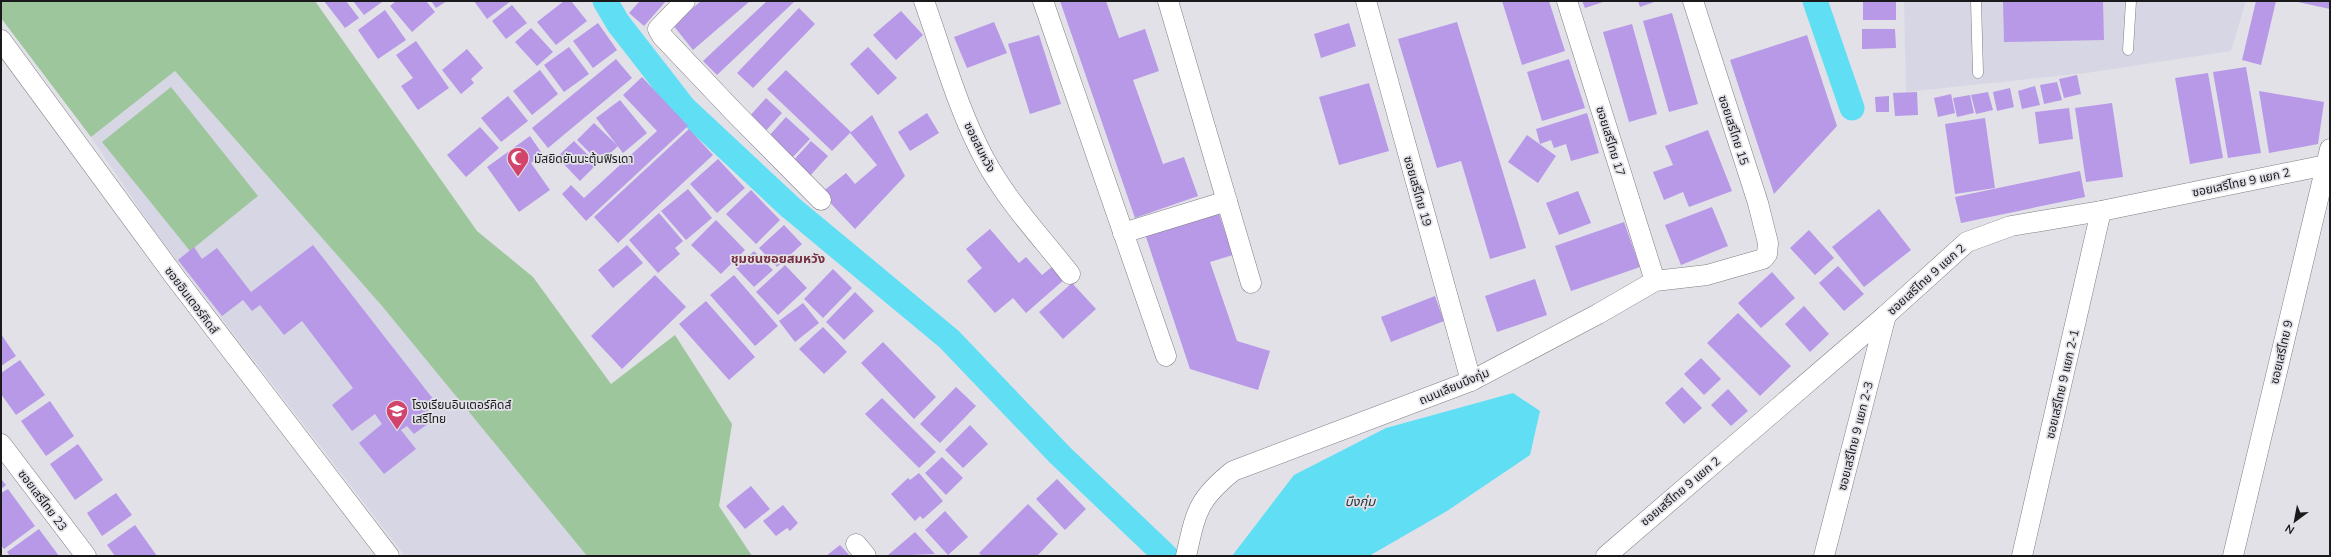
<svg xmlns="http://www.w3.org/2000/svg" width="2331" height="557" font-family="Mulish,'Noto Sans Thai',sans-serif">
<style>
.built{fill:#d7d6e4}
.green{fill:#9dc69d}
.water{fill:#60def4}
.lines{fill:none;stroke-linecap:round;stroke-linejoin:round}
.canal{stroke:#60def4;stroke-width:25}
.building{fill:#b799e7}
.lane-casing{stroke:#7f7e84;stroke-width:11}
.street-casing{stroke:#7f7e84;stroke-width:21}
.lane{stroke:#fff;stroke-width:10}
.street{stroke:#fff;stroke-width:20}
.labels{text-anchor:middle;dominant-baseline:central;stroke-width:3.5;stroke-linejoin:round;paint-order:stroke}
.street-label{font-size:12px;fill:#1a1a1c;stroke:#e2e1e8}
.poi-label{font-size:12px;fill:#1a1a1c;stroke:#e2e1e8;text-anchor:start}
.neighbourhood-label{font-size:13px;font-weight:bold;fill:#773142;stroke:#e2e1e8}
.water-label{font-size:13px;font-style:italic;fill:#1b3135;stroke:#e2e1e8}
</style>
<rect width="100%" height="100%" fill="#e2e1e8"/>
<g class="built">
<polygon points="1904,1 2246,1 2231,51 2086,73 1906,92"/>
<polygon points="175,71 382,306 587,556 405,556 155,232 91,137"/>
</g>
<g class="green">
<polygon points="1,1 315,1 477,231 533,277 611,384 675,335 732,424 719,506 752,556 587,556 382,306 175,71 91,137 1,18"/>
<polygon points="171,87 258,196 190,251 102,142"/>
</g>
<polygon class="water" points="1513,393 1540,411 1530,455 1447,511 1369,556 1232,556 1294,475 1386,428"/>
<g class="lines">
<g class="canal">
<polyline points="605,1 618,23 684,108 790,207 949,339 1060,455 1166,556"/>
<polyline points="1815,1 1852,108"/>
</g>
</g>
<g class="building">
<polygon points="324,1 346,1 359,18 345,28"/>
<polygon points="353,1 381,1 382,2 364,15"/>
<polygon points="396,1 426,1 435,12 412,32 390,6"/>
<polygon points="431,1 447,1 436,8"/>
<polygon points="474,1 511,1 487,19"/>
<polygon points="564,1 571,1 587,21 556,45 537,22"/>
<polygon points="640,1 666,1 644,26 629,13"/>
<polygon points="701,1 750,1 693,50 673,25"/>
<polygon points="767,1 795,1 717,75 703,61"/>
<polygon points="1060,1 1106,1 1119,38 1145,29 1159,71 1133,80 1163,164 1184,157 1198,196 1135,218"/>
<polygon points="1502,1 1549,1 1565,51 1522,65"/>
<polygon points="1582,1 1606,1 1585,8"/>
<polygon points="1638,1 1657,1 1640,7"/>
<rect x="1863" y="1" width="33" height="19"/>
<polygon points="2003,1 2103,1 2104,40 2004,42"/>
<polygon points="2256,1 2276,1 2261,65 2242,60"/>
<polygon points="2298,1 2330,1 2330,9 2298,2"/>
<polygon points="512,5 527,23 506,39 492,21"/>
<polygon points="799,8 815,24 753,88 737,73"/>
<polygon points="385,10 406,40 378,59 358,30"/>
<polygon points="901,11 923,35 896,60 873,35"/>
<polygon points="1672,13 1698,104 1669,112 1643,21"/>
<polygon points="994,22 1007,53 967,68 954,37"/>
<polygon points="1457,22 1526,248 1490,259 1461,161 1437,168 1398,39"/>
<polygon points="598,23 617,50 593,68 573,41"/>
<polygon points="1349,23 1356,46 1321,58 1314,34"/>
<polygon points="1632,24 1657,114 1629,122 1603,32"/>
<polygon points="531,28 553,52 537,66 515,42"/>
<polygon points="1862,29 1895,29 1896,48 1862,49"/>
<polygon points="1039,35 1061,104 1030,114 1008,44"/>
<polygon points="1807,35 1837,126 1774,194 1730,60"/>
<polygon points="416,41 449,88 418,110 401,86 413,78 396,55"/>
<polygon points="569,47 589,74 564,92 544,65"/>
<polygon points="868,47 897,78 878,95 850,64"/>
<polygon points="467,49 483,68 471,79 474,83 461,94 442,70"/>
<polygon points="616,59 632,78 548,148 532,128"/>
<polygon points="1569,59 1585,108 1542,121 1527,72"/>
<polygon points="2246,67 2261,153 2228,158 2213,72"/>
<polygon points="540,70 558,94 532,115 513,91"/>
<polygon points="786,70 851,132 832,151 767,89"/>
<polygon points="2208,73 2223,158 2190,164 2175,78"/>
<polygon points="2077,75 2081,94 2064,98 2059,79"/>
<polygon points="642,77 688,126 586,221 562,194 571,185 584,198 657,131 623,95"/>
<polygon points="2057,82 2062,100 2044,104 2040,85"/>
<polygon points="1369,83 1389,151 1339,165 1319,97"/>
<polygon points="2035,86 2040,105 2022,109 2018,91"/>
<polygon points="2010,88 2014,107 1997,111 1993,92"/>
<polygon points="2259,91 2324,102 2318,144 2269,153"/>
<polygon points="1917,92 1918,115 1895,116 1893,93"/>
<polygon points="1988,92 1993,110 1976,114 1971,95"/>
<polygon points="1951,94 1955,113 1938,117 1934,98"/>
<polygon points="1970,95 1974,113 1957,117 1953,98"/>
<polygon points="508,96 528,121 501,142 481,118"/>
<polygon points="1889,96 1889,112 1876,112 1875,97"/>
<polygon points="766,98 782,113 763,134 747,119"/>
<polygon points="620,100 647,133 623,153 596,118"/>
<polygon points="2112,103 2123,177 2086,182 2075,108"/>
<polygon points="2069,108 2073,139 2039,144 2035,112"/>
<polygon points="927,113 939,133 910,151 898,132"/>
<polygon points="1587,113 1599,153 1571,161 1566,144 1554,148 1551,140 1540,144 1536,129"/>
<polygon points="872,115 905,176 855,229 821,193 846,173 855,184 877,165 850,133"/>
<polygon points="786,117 810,139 790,160 767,138"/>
<polygon points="1985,118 1995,188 1955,194 1945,124"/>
<polygon points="594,123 618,146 600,163 577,140"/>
<polygon points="480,127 499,148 466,177 447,155"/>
<polygon points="689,129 713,155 618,243 594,217"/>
<polygon points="1708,130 1732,191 1689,207 1683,192 1664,200 1653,172 1673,165 1665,146"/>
<polygon points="1527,135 1556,156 1538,183 1508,162"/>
<polygon points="530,136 543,155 531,163 550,190 519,212 487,167"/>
<polygon points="574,141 597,164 580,181 557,157"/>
<polygon points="811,141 828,156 809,177 792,162"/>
<polygon points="718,159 745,188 717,213 690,184"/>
<polygon points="2080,171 2085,197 1961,223 1955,197"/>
<polygon points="688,189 712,218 686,240 661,211"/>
<polygon points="751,190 780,220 756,244 726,214"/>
<polygon points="1578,191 1591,223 1559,235 1546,203"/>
<polygon points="1712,207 1728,246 1681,265 1665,225"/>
<polygon points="1217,208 1233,255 1210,262 1237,341 1270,351 1258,390 1190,369 1144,231"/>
<polygon points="1879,209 1911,250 1864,287 1832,247"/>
<polygon points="659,213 683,241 675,248 680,254 658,273 629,240"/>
<polygon points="716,220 745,250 721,274 691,245"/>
<polygon points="1624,222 1640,267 1571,291 1555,246"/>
<polygon points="784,225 802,244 777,267 759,248"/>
<polygon points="990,229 1019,263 1026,257 1042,275 1053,266 1065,279 1026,313 1013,298 995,313 967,281 982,268 966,249"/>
<polygon points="1809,230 1834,258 1815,275 1790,248"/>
<polygon points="313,245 437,404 426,412 433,420 414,434 407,426 401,430 416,449 384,474 359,443 382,424 375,414 352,431 332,405 353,388 302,321 284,335 260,305 252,311 243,300 222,316 178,260 194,247 202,259 217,248 251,292"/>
<polygon points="627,245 643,263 613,288 598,270"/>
<polygon points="754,251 773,270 754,287 736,268"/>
<polygon points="785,265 807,288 778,315 756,292"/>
<polygon points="1838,266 1864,294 1844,311 1819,283"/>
<polygon points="833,269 852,288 823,318 804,299"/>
<polygon points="1772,272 1795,298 1761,328 1738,303"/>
<polygon points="655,275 686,307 622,369 591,336"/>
<polygon points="734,275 778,326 755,346 710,295"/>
<polygon points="1535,279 1547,315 1497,332 1485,296"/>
<polygon points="1072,283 1096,309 1063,339 1039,312"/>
<polygon points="855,292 874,311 844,340 826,322"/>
<polygon points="1435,296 1444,321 1391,342 1381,317"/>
<polygon points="706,301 755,357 729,380 679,324"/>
<polygon points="803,303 819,323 795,342 779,321"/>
<polygon points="1804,306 1829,334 1810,352 1785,324"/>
<polygon points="1738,313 1791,366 1760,396 1707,343"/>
<polygon points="823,327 847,352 824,374 799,349"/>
<polygon points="1,334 16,356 1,366"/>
<polygon points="883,342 936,397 914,419 861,363"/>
<polygon points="1701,358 1721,379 1704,395 1684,374"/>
<polygon points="20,360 45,395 16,415 1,394 1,373"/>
<polygon points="956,387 976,406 940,443 920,424"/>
<polygon points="1682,387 1702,408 1684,424 1665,403"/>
<polygon points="1728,389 1748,411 1731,426 1711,405"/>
<polygon points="882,398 936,452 919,468 865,414"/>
<polygon points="50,401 74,436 46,456 21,421"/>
<polygon points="970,425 988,444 963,468 945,450"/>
<polygon points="78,444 103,480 75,500 50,464"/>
<polygon points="942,457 963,478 946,495 925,473"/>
<polygon points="919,473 943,501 923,519 920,516 915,521 891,494 908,478 910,480"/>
<polygon points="1,479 6,485 1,489"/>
<polygon points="1057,479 1086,509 1065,530 1036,499"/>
<polygon points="751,486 770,509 745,529 726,506"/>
<polygon points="8,489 35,526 4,549 1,545 1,493"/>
<polygon points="116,493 132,515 102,536 87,513"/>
<polygon points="1028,504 1058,534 1037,556 982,556 979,553"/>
<polygon points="783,505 798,523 790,531 787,528 776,536 763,521"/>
<polygon points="945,511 968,537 948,555 925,530"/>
<polygon points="135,525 157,556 115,556 107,545"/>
<polygon points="39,529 59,556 10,556 7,552"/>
<polygon points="915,532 935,554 887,556"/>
<polygon points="840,545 850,556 826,556"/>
</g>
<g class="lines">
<g class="lane-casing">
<g id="lane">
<polyline points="1976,1 1978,73"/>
<polyline points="2128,50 2131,1"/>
</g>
</g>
<g class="street-casing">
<g id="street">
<polyline points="685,1 658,29 662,36 735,113 821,200"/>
<path d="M 924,1 C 943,54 958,110 985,160 C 1007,201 1041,237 1070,274"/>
<polyline points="1043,1 1166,356"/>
<polyline points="1168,1 1251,283"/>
<polyline points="1366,1 1471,381"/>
<polyline points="1567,1 1655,281"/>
<polyline points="1,40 175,277 389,556"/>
<polyline points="1123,233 1227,201"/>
<polyline points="1,444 86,556"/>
<polyline points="856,544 866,556"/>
<path d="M 1186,556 C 1196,512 1197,500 1233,471 L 1471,381 L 1598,314 L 1655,281 L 1707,275 L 1763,259 L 1767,254 L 1768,243 L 1758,203 L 1693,1"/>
<polyline points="1606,556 1886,315 1967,242 2011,226 2101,211 2326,165"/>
<polyline points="1824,556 1886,315"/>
<polyline points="2022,556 2101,211"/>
<polyline points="2233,556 2330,149"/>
</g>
</g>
<use href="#lane" class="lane"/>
<use href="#street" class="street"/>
</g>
<defs>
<g id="mosque-pin" transform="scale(1.15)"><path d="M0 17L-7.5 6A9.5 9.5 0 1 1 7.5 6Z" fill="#d2446c" stroke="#e2e1e8"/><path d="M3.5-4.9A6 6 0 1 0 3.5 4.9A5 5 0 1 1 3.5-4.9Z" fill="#fff"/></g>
<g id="school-pin" transform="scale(1.15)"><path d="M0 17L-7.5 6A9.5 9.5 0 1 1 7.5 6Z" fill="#d2446c" stroke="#e2e1e8"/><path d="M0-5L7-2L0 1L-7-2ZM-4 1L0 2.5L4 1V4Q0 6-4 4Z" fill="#fff"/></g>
</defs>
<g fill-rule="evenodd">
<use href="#mosque-pin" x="518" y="158"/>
<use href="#school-pin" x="397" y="411"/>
</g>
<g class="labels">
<g class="street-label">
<text transform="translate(1734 130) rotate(72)">ซอยเสรีไทย 15</text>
<text transform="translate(1611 141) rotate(73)">ซอยเสรีไทย 17</text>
<text transform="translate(980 147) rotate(63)">ซอยสมหวัง</text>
<text transform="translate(2241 182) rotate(-12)">ซอยเสรีไทย 9 แยก 2</text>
<text transform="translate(1418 191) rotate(74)">ซอยเสรีไทย 19</text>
<text transform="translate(1926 279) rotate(-42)">ซอยเสรีไทย 9 แยก 2</text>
<text transform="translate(192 300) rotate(53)">ซอยอินเตอร์คิดส์</text>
<text transform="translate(2281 352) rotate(-77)">ซอยเสรีไทย 9</text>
<text transform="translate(2062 384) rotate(-77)">ซอยเสรีไทย 9 แยก 2-1</text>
<text transform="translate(1454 386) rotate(-23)">ถนนเลียบบึงกุ่ม</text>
<text transform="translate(1855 436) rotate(-76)">ซอยเสรีไทย 9 แยก 2-3</text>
<text transform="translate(1680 491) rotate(-40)">ซอยเสรีไทย 9 แยก 2</text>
<text transform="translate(43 500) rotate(53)">ซอยเสรีไทย 23</text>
</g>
<g class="poi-label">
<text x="534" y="158">มัสยิดยันนะตุ้นฟิรเดา</text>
<text x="412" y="404">โรงเรียนอินเตอร์คิดส์<tspan x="412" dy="14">เสรีไทย</tspan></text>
</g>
<g class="neighbourhood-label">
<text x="778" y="258">ชุมชนซอยสมหวัง</text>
</g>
<g class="water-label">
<text x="1360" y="501">บึงกุ่ม</text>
</g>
</g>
<rect width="2331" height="557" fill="none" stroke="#1a1a1c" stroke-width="4"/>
<g transform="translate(2295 521) rotate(212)" stroke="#e2e1e8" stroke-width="3" paint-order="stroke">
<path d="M0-3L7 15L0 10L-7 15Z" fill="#1a1a1c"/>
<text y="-6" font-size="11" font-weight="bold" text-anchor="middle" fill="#1a1a1c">N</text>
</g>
</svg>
